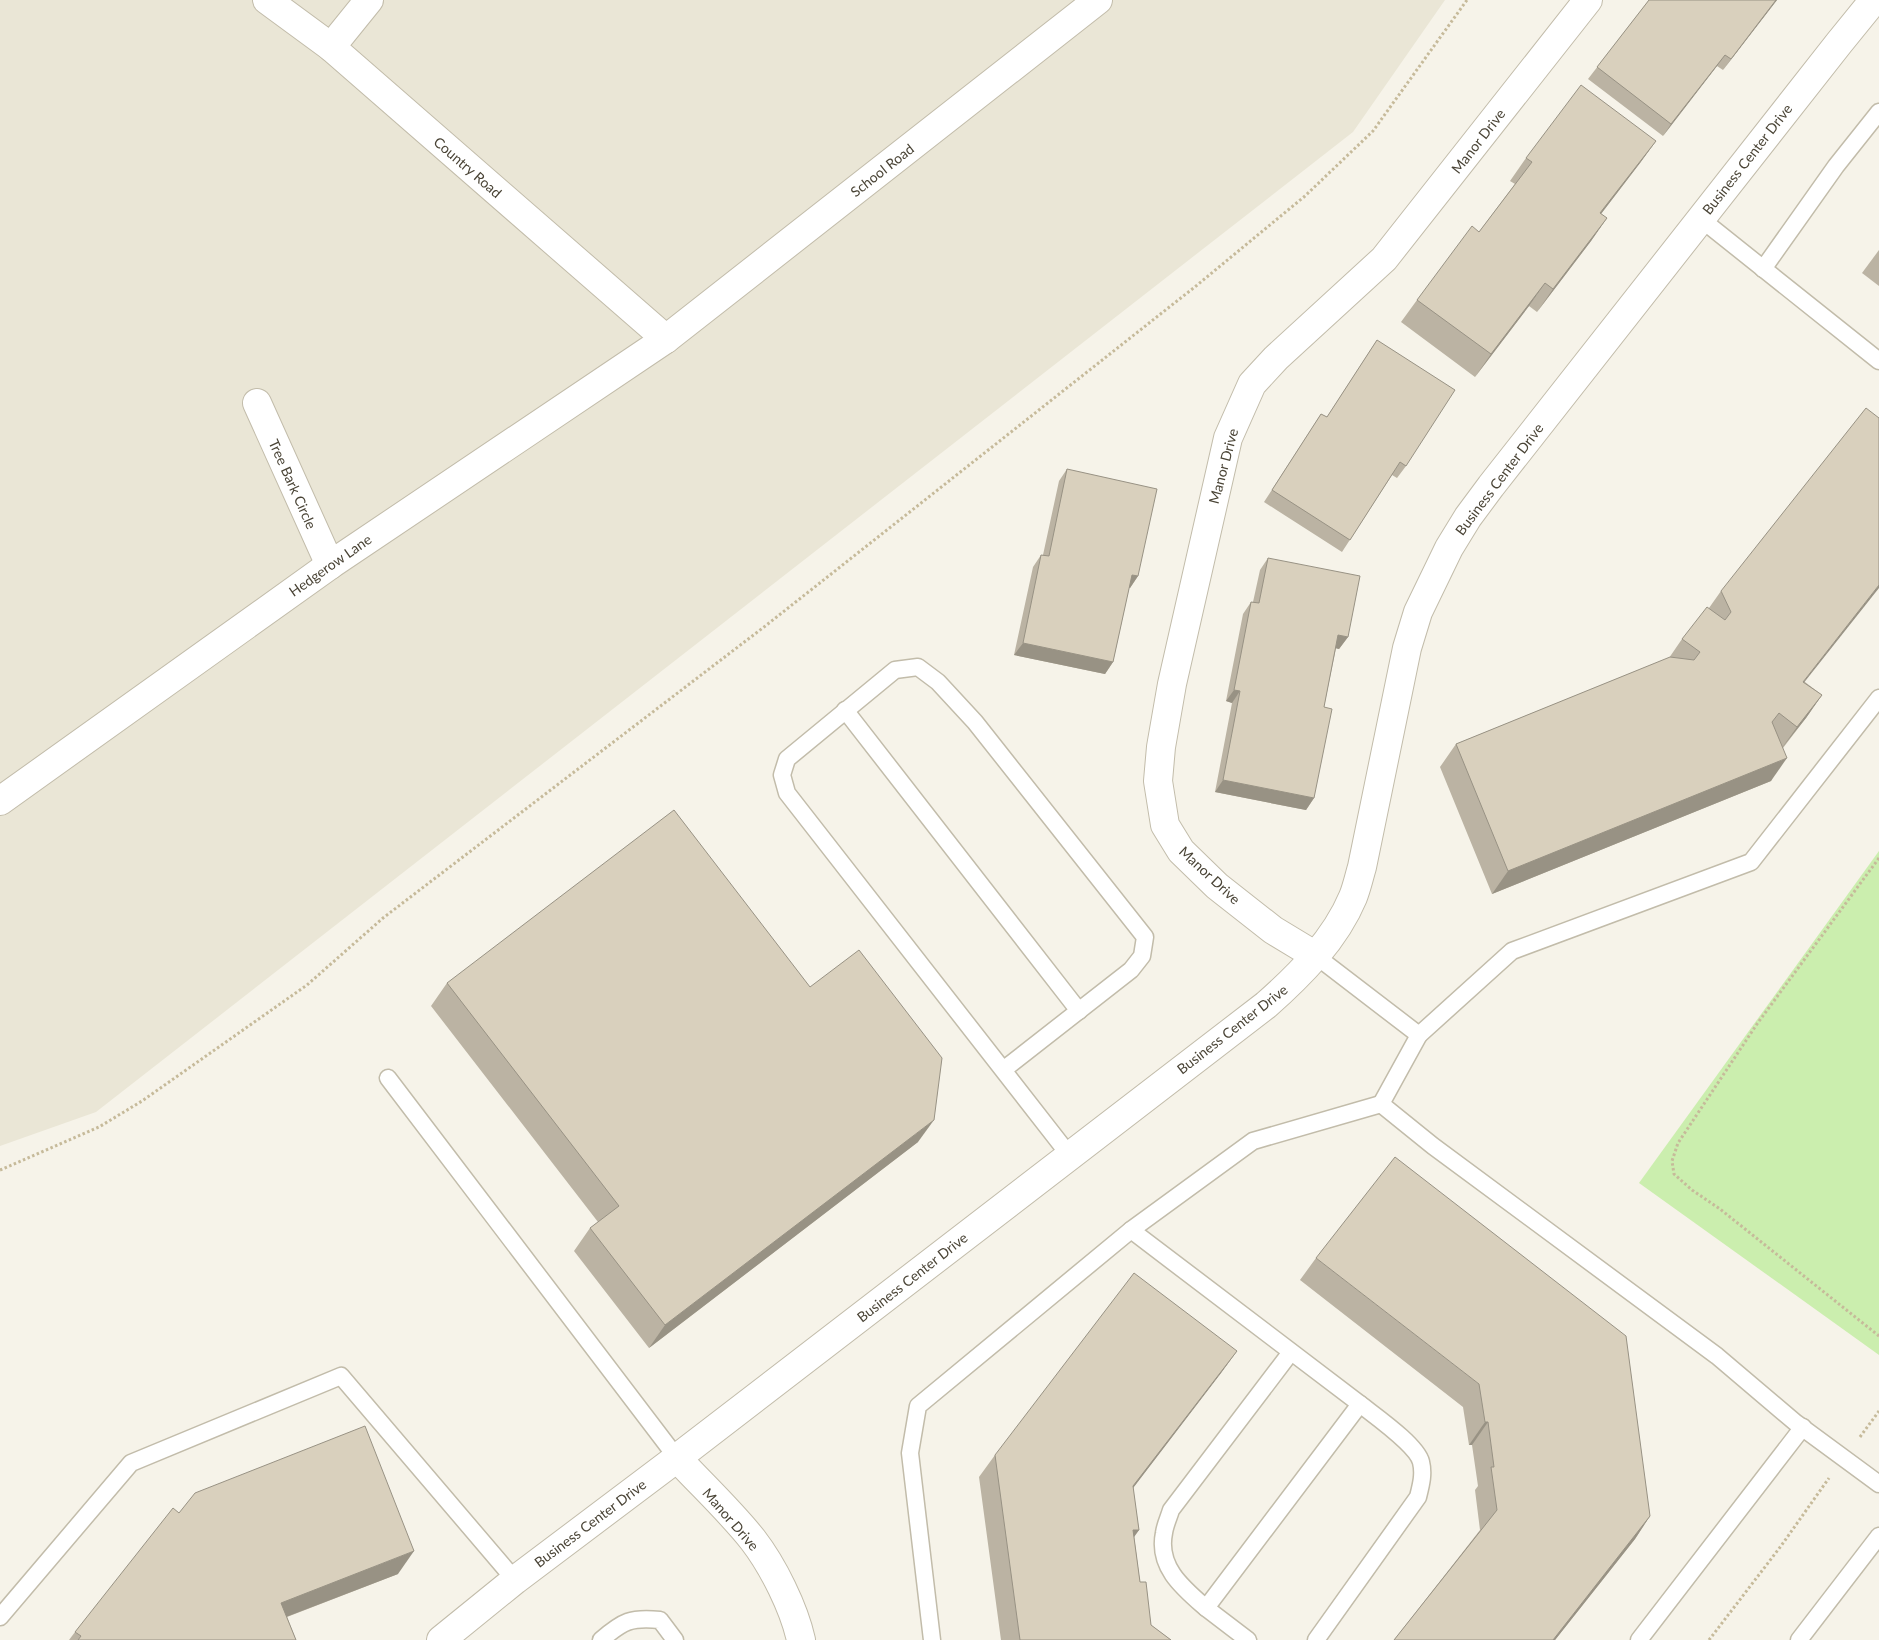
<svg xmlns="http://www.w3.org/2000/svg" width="1879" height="1640" font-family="Lato,sans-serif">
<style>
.residential{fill:#eae6d6}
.green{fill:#cbeeae}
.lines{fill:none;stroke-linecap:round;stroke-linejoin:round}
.lane-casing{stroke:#c2bcaa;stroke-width:19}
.street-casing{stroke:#c2bcaa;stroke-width:30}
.path{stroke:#c6ba9a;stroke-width:3;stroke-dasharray:2.5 2.5;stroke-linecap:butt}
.lane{stroke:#fff;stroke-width:16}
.street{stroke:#fff;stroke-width:28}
.wall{fill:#bbb3a3}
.shaded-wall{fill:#989284}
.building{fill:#d9d0bd;stroke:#989284}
.labels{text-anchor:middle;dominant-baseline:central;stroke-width:4.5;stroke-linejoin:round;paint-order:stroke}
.street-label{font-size:14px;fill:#4a4436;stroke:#fff}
</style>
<rect width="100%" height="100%" fill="#f6f3e9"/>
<polygon class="residential" points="0,0 1445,0 1353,132 96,1112 0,1146"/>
<polygon class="green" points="1879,851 1879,1355 1639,1183"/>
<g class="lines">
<g class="lane-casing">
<g id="lane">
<polyline points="1701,219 1879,361"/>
<polyline points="1763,269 1836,166 1879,112"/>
<polyline points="845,710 1079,1011"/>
<polyline points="1316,956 1419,1035 1381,1104 1433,1146 1717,1356 1796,1423 1879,1484"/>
<polyline points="1419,1035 1512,951 1751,862 1879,698"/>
<polyline points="1003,1070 1131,970 1142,956 1145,937 975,722 938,682 918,667 895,670 787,759 782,775 787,793 1070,1156"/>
<polyline points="388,1078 677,1458"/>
<path d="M 1206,1608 C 1183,1588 1157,1567 1164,1533 C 1165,1525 1169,1517 1171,1510 L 1291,1352"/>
<polyline points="0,1617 131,1463 341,1376 515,1580"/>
<path d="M 601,1640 C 623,1621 631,1617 660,1620 L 675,1640"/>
<polyline points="932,1640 910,1453 918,1406 1131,1230"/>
<polyline points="1248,1640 1206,1608 1360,1404 1131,1230 1253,1141 1381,1104"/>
<path d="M 1316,1640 L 1418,1497 C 1421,1485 1424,1474 1421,1462 C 1417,1445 1375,1416 1360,1404"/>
<polyline points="1639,1640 1803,1427"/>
<polyline points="1799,1640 1879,1536"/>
</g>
</g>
<g class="street-casing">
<g id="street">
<polyline points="267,0 331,47 666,339"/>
<polyline points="331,47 369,0"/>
<polyline points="257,403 330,565"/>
<polyline points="0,801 330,565 666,339 1098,0"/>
<polyline points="1316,956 1273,930 1217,886 1181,851 1165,825 1158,781 1161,747 1172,684 1228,438 1252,384 1276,358 1384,259 1588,0"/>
<path d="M 677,1458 C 701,1484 731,1512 753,1540 C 773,1566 794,1608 801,1640"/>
<path d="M 441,1640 L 515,1580 L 677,1458 L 1266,1005 C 1300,975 1335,940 1353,897 C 1357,887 1359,877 1362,867 L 1407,648 L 1418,612 L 1449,548 L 1468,517 L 1491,486 L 1839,43 L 1869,6 L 1876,0"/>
</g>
</g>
<g class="path">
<polyline points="1879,858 1757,1024 1678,1143 1672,1161 1674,1174 1692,1190 1720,1209 1879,1336"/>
<polyline points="0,1170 99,1127 142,1101 307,985 383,918 764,627 1196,286 1305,196 1373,131 1467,0"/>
<polyline points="1860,1437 1879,1411"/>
<polyline points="1709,1640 1781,1546 1829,1478"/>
</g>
<use href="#lane" class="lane"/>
<use href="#street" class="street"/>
</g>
<g class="wall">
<polygon points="1649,0 1777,0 1723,70 1717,66 1663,136 1588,79"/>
<polygon points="1656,141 1640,163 1601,214 1607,218 1591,241 1537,312 1529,306 1475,377 1401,322 1417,300 1479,232 1515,184 1510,181 1526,158"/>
<polygon points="1879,250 1879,286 1862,273"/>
<polygon points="1377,340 1406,466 1397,478 1392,475 1342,552 1264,502 1321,414 1327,417"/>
<polygon points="1067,469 1138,576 1130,588 1129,588 1113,662 1105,674 1014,655 1033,567 1041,555 1043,555 1059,481"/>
<polygon points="1268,558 1348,637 1339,649 1336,648 1324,707 1314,798 1306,810 1215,792 1232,703 1226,701 1243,614 1251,602 1253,602 1260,570"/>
<polygon points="1721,591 1805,682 1822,695 1806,718 1783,748 1771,781 1492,894 1440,767 1456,744 1669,658 1682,639 1709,608"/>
<polygon points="447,983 810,987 918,1142 649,1348 574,1251 590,1228 598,1222 431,1006"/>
<polygon points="1316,1258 1650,1516 1635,1539 1555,1640 1394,1640 1480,1530 1475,1490 1478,1486 1472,1445 1469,1445 1463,1407 1300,1280"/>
<polygon points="1237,1351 1221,1373 1133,1488 1139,1530 1134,1536 1140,1582 1151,1625 1171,1640 1001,1640 979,1477 995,1455"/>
<polygon points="179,1513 398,1574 287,1617 296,1640 69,1640 75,1632"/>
</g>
<g class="shaded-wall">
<polygon points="1776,0 1777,0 1723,70 1731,59"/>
<polygon points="1725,55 1717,66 1663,136 1671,124"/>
<polygon points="1656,141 1640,163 1584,236 1600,213"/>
<polygon points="1607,218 1591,241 1537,312 1553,289"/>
<polygon points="1545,283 1529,306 1475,377 1491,354"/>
<polygon points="1132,575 1138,576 1130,588 1123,586"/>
<polygon points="1879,585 1879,588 1787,704 1803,682"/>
<polygon points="1338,635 1348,637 1339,649 1330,647"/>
<polygon points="1023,643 1113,662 1105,674 1014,655"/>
<polygon points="1234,690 1240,691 1232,703 1226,701"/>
<polygon points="1822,695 1806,718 1781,749 1797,727"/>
<polygon points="1787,758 1771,781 1492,894 1508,871"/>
<polygon points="1223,780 1314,798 1306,810 1215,792"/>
<polygon points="934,1120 918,1142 649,1348 665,1325"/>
<polygon points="1237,1351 1221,1373 1117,1509 1133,1486"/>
<polygon points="1485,1422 1488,1422 1472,1445 1469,1445"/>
<polygon points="1650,1516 1635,1539 1555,1640 1553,1640"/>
<polygon points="1133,1530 1139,1530 1123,1553"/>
<polygon points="414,1551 398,1574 265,1625 281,1603"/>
</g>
<g class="building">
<polygon points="1649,0 1776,0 1731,59 1725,55 1671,124 1597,67"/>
<polygon points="1581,85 1656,141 1600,213 1607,218 1553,289 1545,283 1491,354 1417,300 1472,226 1479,232 1532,162 1526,158"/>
<polygon points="1377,340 1455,390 1406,466 1400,462 1350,540 1272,490 1321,414 1327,417"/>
<polygon points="1866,408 1879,418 1879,585 1803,682 1822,695 1797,727 1779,713 1772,722 1787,758 1508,871 1456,744 1670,657 1694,660 1700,652 1682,639 1707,607 1725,620 1731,612 1721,591"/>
<polygon points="1067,469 1157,489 1138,576 1132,575 1113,662 1023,643 1041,555 1049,556"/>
<polygon points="1268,558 1360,576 1348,637 1338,635 1324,707 1332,709 1314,798 1223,780 1240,691 1234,690 1251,602 1259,603"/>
<polygon points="674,810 810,987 859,950 942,1058 934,1120 665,1325 590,1228 619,1206 447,983"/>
<polygon points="1395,1157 1626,1336 1650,1516 1553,1640 1394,1640 1497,1510 1491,1467 1494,1467 1488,1422 1485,1422 1479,1384 1316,1258"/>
<polygon points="1134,1273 1237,1351 1133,1486 1139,1530 1133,1530 1140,1582 1146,1582 1151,1625 1171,1640 1020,1640 995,1455"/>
<polygon points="365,1426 414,1551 281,1603 296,1640 78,1640 81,1636 75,1632 173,1508 179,1513 195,1493"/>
</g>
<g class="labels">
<g class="street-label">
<text transform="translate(1478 141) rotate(-52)">Manor Drive</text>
<text transform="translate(1747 159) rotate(-52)">Business Center Drive</text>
<text transform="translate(468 167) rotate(41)">Country Road</text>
<text transform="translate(882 170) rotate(-38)">School Road</text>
<text transform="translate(1223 466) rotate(-75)">Manor Drive</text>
<text transform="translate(1499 479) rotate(-53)">Business Center Drive</text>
<text transform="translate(293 484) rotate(66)">Tree Bark Circle</text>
<text transform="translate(330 565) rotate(-35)">Hedgerow Lane</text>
<text transform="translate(1210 875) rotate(43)">Manor Drive</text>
<text transform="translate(1232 1029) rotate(-38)">Business Center Drive</text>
<text transform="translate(912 1277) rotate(-38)">Business Center Drive</text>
<text transform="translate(731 1519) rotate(49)">Manor Drive</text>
<text transform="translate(590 1523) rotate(-37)">Business Center Drive</text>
</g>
</g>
</svg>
